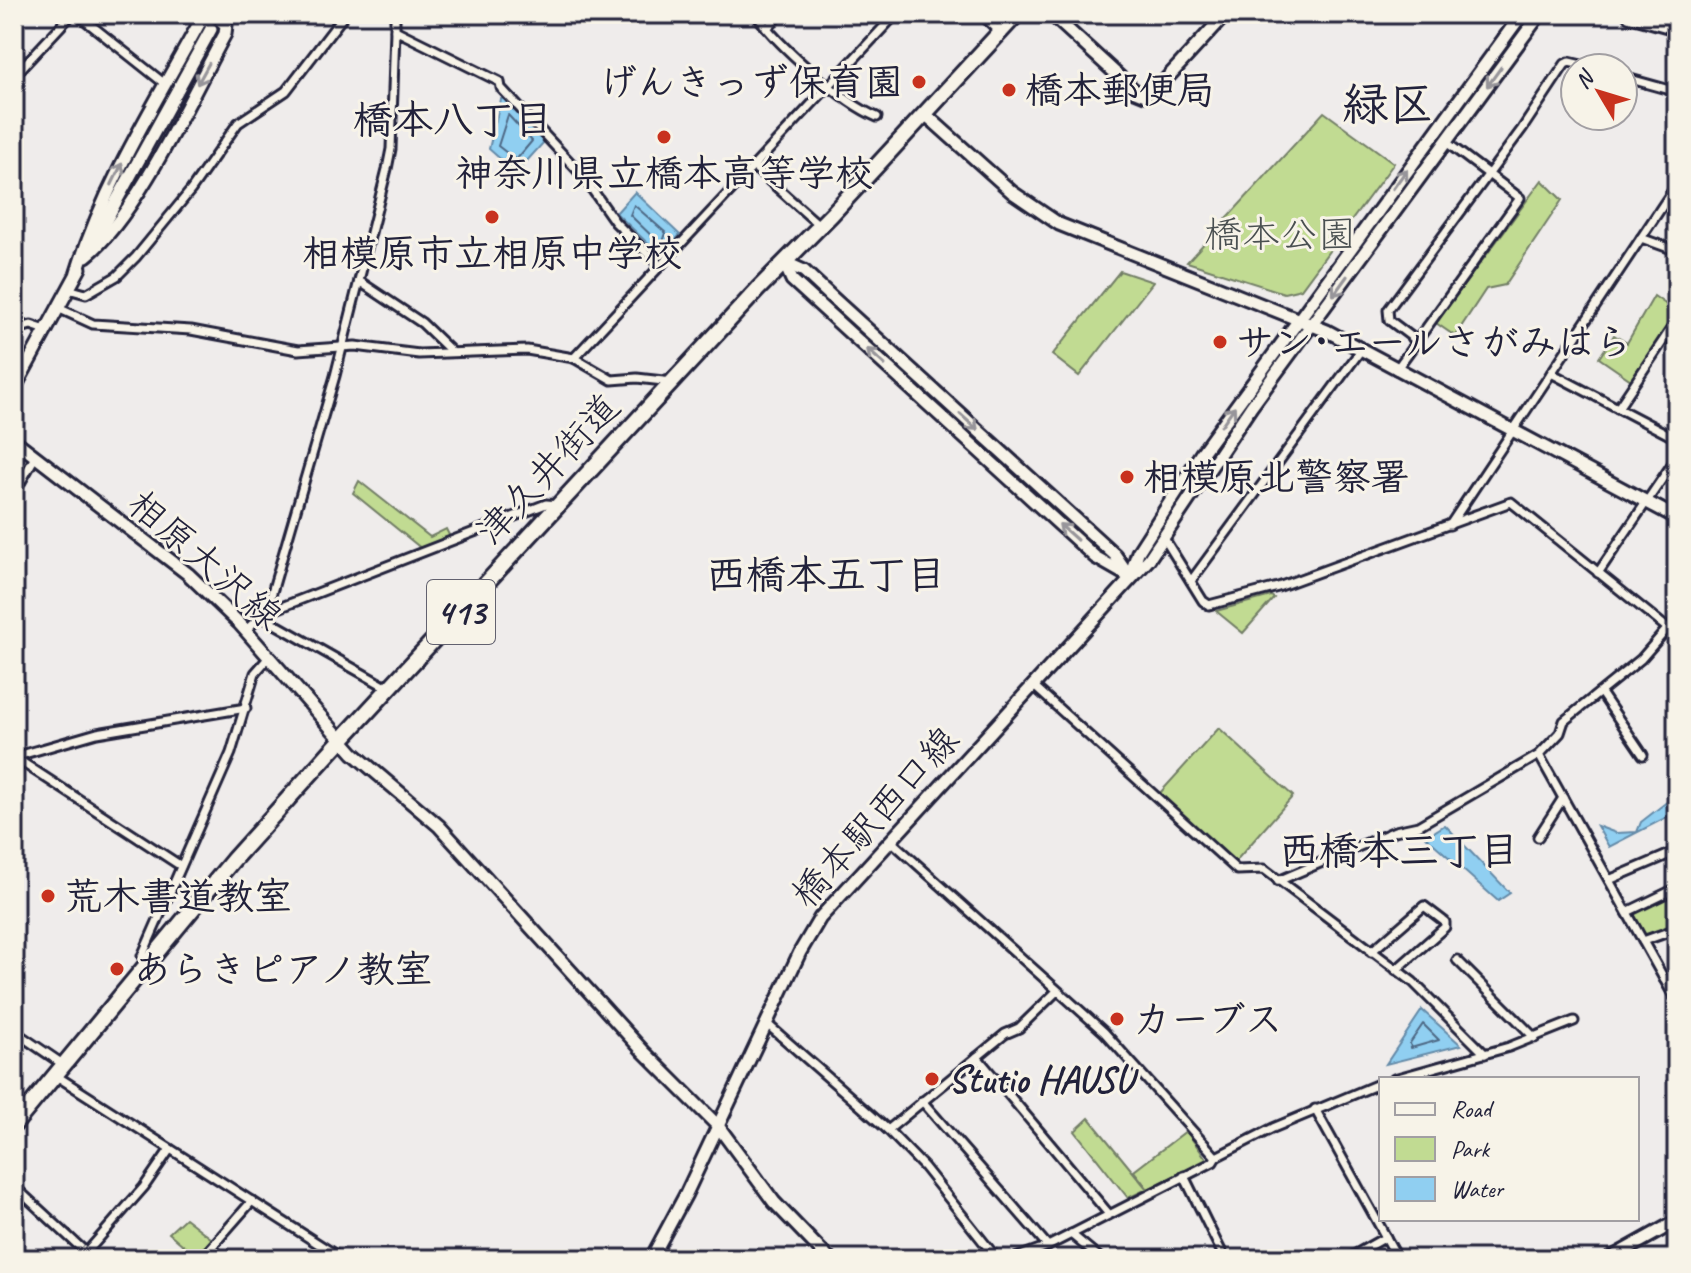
<svg xmlns="http://www.w3.org/2000/svg" width="1691" height="1273" font-family="Caveat,'Klee One',sans-serif">
<style>
.green{fill:#c1db92;stroke:#727e66;stroke-width:2}
.water{fill:#90cff1;stroke:#648aa8;stroke-width:2}
.lines{fill:none;stroke-linecap:round;stroke-linejoin:round}
.shore{stroke:#4e6784;stroke-width:2}
.street-casing{stroke:#22223b;stroke-width:13}
.secondary-casing{stroke:#22223b;stroke-width:17}
.highway-casing{stroke:#22223b;stroke-width:20}
.street{stroke:#f7f3e8;stroke-width:7}
.secondary{stroke:#f7f3e8;stroke-width:11}
.highway{stroke:#f7f3e8;stroke-width:14}
.oneway{stroke:#97959a}
.poi-dot{fill:#c8321e;stroke:#f7f3e8;stroke-width:3}
.labels{text-anchor:middle;dominant-baseline:central;stroke-width:6;stroke-linejoin:round;paint-order:stroke}
.shield{fill:#f7f3e8;stroke:#62616f;stroke-width:2}
.shield-label{font-size:36px;font-weight:bold;fill:#22223b}
.poi-label{font-size:38px;font-weight:bold;fill:#22223b;stroke:#f7f3e8;text-anchor:start}
.park-label{font-size:38px;fill:#4a5051;stroke:#f7f3e8}
.street-label{font-size:38px;fill:#22223b;stroke:#f7f3e8}
.neighbourhood-label{font-size:40px;font-weight:bold;fill:#22223b;stroke:#f7f3e8}
.district-label{font-size:46px;font-weight:bold;fill:#22223b;stroke:#f7f3e8}
</style>
<rect width="100%" height="100%" fill="#efeceb"/>
<filter id="ink" filterUnits="userSpaceOnUse"><feTurbulence type="fractalNoise" baseFrequency=".0125" numOctaves="2"/><feDisplacementMap in="SourceGraphic" scale="16" xChannelSelector="R" yChannelSelector="G"/><feConvolveMatrix kernelMatrix="1 2 1 2 8 2 1 2 1" color-interpolation-filters="sRGB"/></filter>
<g filter="url(#ink)">
<g class="green">
<polygon points="1324,112 1394,163 1301,289 1284,293 1187,262"/>
<polygon points="1542,180 1562,200 1505,285 1486,289 1455,336 1436,323"/>
<polygon points="1120,271 1153,282 1079,376 1052,355"/>
<polygon points="1654,296 1674,310 1675,315 1631,380 1599,358 1614,335 1627,343"/>
<polygon points="359,481 430,537 446,529 450,537 422,549 353,493"/>
<polygon points="1271,596 1274,598 1243,633 1216,611"/>
<polygon points="1219,728 1293,796 1234,863 1159,794"/>
<polygon points="1668,892 1677,929 1643,941 1627,912"/>
<polygon points="1089,1118 1147,1189 1128,1198 1075,1131"/>
<polygon points="1186,1131 1207,1160 1148,1189 1134,1171"/>
<polygon points="185,1218 212,1239 197,1257 169,1233"/>
</g>
<g class="water">
<polygon points="506,98 544,142 516,173 489,149 501,99"/>
<polygon points="635,192 680,235 661,256 616,213"/>
<polygon points="1677,794 1677,812 1609,847 1597,826 1616,833 1637,832 1641,822"/>
<polygon points="1445,825 1510,893 1498,901 1426,837"/>
<polygon points="1422,1010 1461,1045 1386,1064"/>
</g>
<g class="lines">
<g class="shore">
<polygon points="508,115 532,141 516,160 498,146"/>
<polygon points="634,205 666,233 663,242 658,242 630,215"/>
<polygon points="1423,1024 1439,1040 1411,1048 1410,1043"/>
</g>
<g class="street-casing">
<g id="street">
<polyline points="77,14 165,84"/>
<path d="M 756,14 C 777,45 843,103 877,117"/>
<polyline points="981,14 1000,32"/>
<polyline points="767,28 780,14"/>
<polyline points="395,30 395,14"/>
<polyline points="14,76 72,14"/>
<polyline points="1623,77 1677,92"/>
<polyline points="754,167 820,226"/>
<polyline points="1641,238 1677,251"/>
<polyline points="359,281 422,323 452,352"/>
<polyline points="68,289 86,294 117,276 136,257 191,190 238,123 286,91 345,14"/>
<polyline points="58,308 93,324 191,330 298,350 355,346 419,354 527,350 574,358 896,14"/>
<polyline points="14,330 31,325 46,330"/>
<polyline points="1417,341 1389,320 1388,310 1522,129 1565,64 1569,62 1594,68"/>
<polyline points="574,358 612,380 637,378 672,382"/>
<polyline points="1396,370 1520,198 1446,142"/>
<polyline points="1551,373 1677,439"/>
<polyline points="1618,408 1677,320"/>
<polyline points="14,494 35,457"/>
<polyline points="1450,525 1677,184"/>
<polyline points="1164,538 1203,601 1209,605 1278,587 1511,502 1677,636"/>
<polyline points="1598,573 1677,457"/>
<polyline points="1191,581 1361,350"/>
<polyline points="266,613 546,504 559,505"/>
<polyline points="261,616 266,613 335,376 387,169 391,149 395,30 500,82 501,88 582,175 615,222 660,266"/>
<polyline points="246,630 261,616 388,688"/>
<polyline points="1034,686 1237,870 1264,869 1413,982 1485,1054"/>
<polyline points="1601,693 1643,755"/>
<polyline points="1539,755 1677,1002"/>
<polyline points="14,757 97,733 246,708"/>
<polyline points="14,757 181,866"/>
<polyline points="1538,837 1563,798"/>
<polyline points="890,840 1104,1032 1216,1157 1273,1128 1381,1083"/>
<polyline points="1609,880 1677,851"/>
<polyline points="1278,881 1395,831 1418,826 1539,755 1560,733 1564,721 1641,659 1667,629"/>
<polyline points="1627,912 1677,888"/>
<polyline points="1643,941 1677,929"/>
<polyline points="1371,952 1424,906 1445,922 1445,927 1396,970"/>
<polyline points="1457,960 1535,1038"/>
<polyline points="148,964 142,956 231,753 255,673 270,656"/>
<polyline points="1664,979 1677,975"/>
<polyline points="766,1023 888,1130 924,1167 997,1259"/>
<polyline points="14,1031 64,1065"/>
<polyline points="977,1057 1108,1213"/>
<polyline points="55,1075 342,1259"/>
<polyline points="1394,1079 1509,1047 1574,1021"/>
<polyline points="922,1101 1048,1246"/>
<polyline points="1315,1109 1398,1259"/>
<polyline points="888,1130 1005,1034 1019,1028 1057,991"/>
<polyline points="1184,1176 1225,1259"/>
<polyline points="14,1186 93,1259"/>
<polyline points="1071,1234 1101,1259"/>
<polyline points="211,1248 225,1259"/>
<polyline points="86,1253 144,1187 170,1149"/>
<polyline points="14,1259 15,1259"/>
<polyline points="201,1259 252,1201"/>
<polyline points="1012,1259 1048,1246 1213,1162 1216,1157"/>
<polyline points="1347,1259 1386,1237"/>
</g>
</g>
<g class="secondary-casing">
<g id="secondary">
<polyline points="1051,14 1135,91 1145,95 1156,90 1226,14"/>
<polyline points="925,114 1012,192 1059,224 1327,331 1677,518"/>
<polyline points="90,249 211,29"/>
<polyline points="784,262 792,280 1095,557 1130,577"/>
<polyline points="784,262 804,271 835,300 1115,555 1130,577"/>
<path d="M 77,272 C 105,182 156,102 201,20 L 217,17 L 226,25 L 225,34 C 192,94 137,216 86,256"/>
<polyline points="14,389 80,268"/>
<polyline points="14,440 188,574 239,623 353,753 439,826 644,1052 718,1126 774,1202 829,1259"/>
<polyline points="1131,573 1138,552 1201,454 1522,14"/>
<polyline points="651,1259 686,1194 800,952 820,918 1149,559 1251,407 1540,14"/>
<polyline points="1609,1259 1677,1221"/>
</g>
</g>
<g class="highway-casing">
<g id="highway">
<polyline points="1630,14 1677,27"/>
<polyline points="14,1125 233,860 332,750 758,289 832,214 1017,14"/>
</g>
</g>
<use href="#street" class="street"/>
<use href="#secondary" class="secondary"/>
<use href="#highway" class="highway"/>
</g>
<defs><path id="oneway-shaft" d="M-6 0H5M1.5-3L5.5 0L1.5 3" fill="none" stroke-width="1.6" stroke-linecap="round" stroke-linejoin="round" transform="scale(2)"/></defs>
<g class="oneway">
<use href="#oneway-shaft" transform="translate(203 74) rotate(119)"/>
<use href="#oneway-shaft" transform="translate(1494 77) rotate(126)"/>
<use href="#oneway-shaft" transform="translate(117 174) rotate(-64)"/>
<use href="#oneway-shaft" transform="translate(1400 179) rotate(-54)"/>
<use href="#oneway-shaft" transform="translate(1340 286) rotate(126)"/>
<use href="#oneway-shaft" transform="translate(876 357) rotate(-138)"/>
<use href="#oneway-shaft" transform="translate(1228 416) rotate(-55)"/>
<use href="#oneway-shaft" transform="translate(969 422) rotate(42)"/>
<use href="#oneway-shaft" transform="translate(1068 532) rotate(-138)"/>
</g>
</g>
<g class="poi-dot">
<circle cx="919" cy="82" r="8"/>
<circle cx="1009" cy="90" r="8"/>
<circle cx="664" cy="137" r="8"/>
<circle cx="492" cy="217" r="8"/>
<circle cx="1220" cy="342" r="8"/>
<circle cx="1127" cy="477" r="8"/>
<circle cx="48" cy="896" r="8"/>
<circle cx="117" cy="969" r="8"/>
<circle cx="1117" cy="1019" r="8"/>
<circle cx="932" cy="1079" r="8"/>
</g>
<g class="labels">
<rect class="shield" x="427" y="580" width="68" height="64" rx="6"/>
<g class="shield-label">
<text x="461" y="612">413</text>
</g>
<g class="poi-label">
<text x="903" y="82" text-anchor="end">げんきっず保育園</text>
<text x="1025" y="90">橋本郵便局</text>
<text x="664" y="173" text-anchor="middle">神奈川県立橋本高等学校</text>
<text x="492" y="253" text-anchor="middle">相模原市立相原中学校</text>
<text x="1236" y="342">サン･エールさがみはら</text>
<text x="1143" y="477">相模原北警察署</text>
<text x="64" y="896">荒木書道教室</text>
<text x="133" y="969">あらきピアノ教室</text>
<text x="1133" y="1019">カーブス</text>
<text x="948" y="1079">Stutio HAUSU</text>
</g>
<g class="park-label">
<text x="1280" y="234">橋本公園</text>
</g>
<g class="street-label">
<text transform="translate(548 469) rotate(-47)">津久井街道</text>
<text transform="translate(205 560) rotate(41)">相原大沢線</text>
<text transform="translate(875 817) rotate(-48)">橋本駅西口線</text>
</g>
<g class="neighbourhood-label">
<text x="453" y="120">橋本八丁目</text>
<text x="826" y="575">西橋本五丁目</text>
<text x="1399" y="851">西橋本三丁目</text>
</g>
<g class="district-label">
<text x="1388" y="105">緑区</text>
</g>
</g>
<rect width="1691" height="1273" fill="none" stroke="#f7f3e8" stroke-width="48"/>
<rect x="24" y="24" width="1643" height="1225" fill="none" stroke="#22223b" stroke-width="3" filter="url(#ink)"/>
<rect x="1379" y="1077" width="260" height="144" fill="#f7f3e8" stroke="#a29fa3" stroke-width="2"/>
<rect x="1395" y="1103" width="40" height="12" fill="#f7f3e8" stroke="#a29fa3" stroke-width="2"/>
<text x="1451" y="1117" font-size="24" fill="#22223b">Road</text>
<rect x="1395" y="1137" width="40" height="24" fill="#c1db92" stroke="#a29fa3" stroke-width="2"/>
<text x="1451" y="1157" font-size="24" fill="#22223b">Park</text>
<rect x="1395" y="1177" width="40" height="24" fill="#90cff1" stroke="#a29fa3" stroke-width="2"/>
<text x="1451" y="1197" font-size="24" fill="#22223b">Water</text>
<g transform="translate(1599 92) rotate(308)"><circle r="38" fill="#f7f3e8" stroke="#a29fa3" stroke-width="2"/>
<path d="M0-6L14 30L0 20L-14 30Z" fill="#c8321e"/>
<text y="-12" font-size="22" font-weight="bold" text-anchor="middle" fill="#22223b">N</text>
</g>
</svg>
